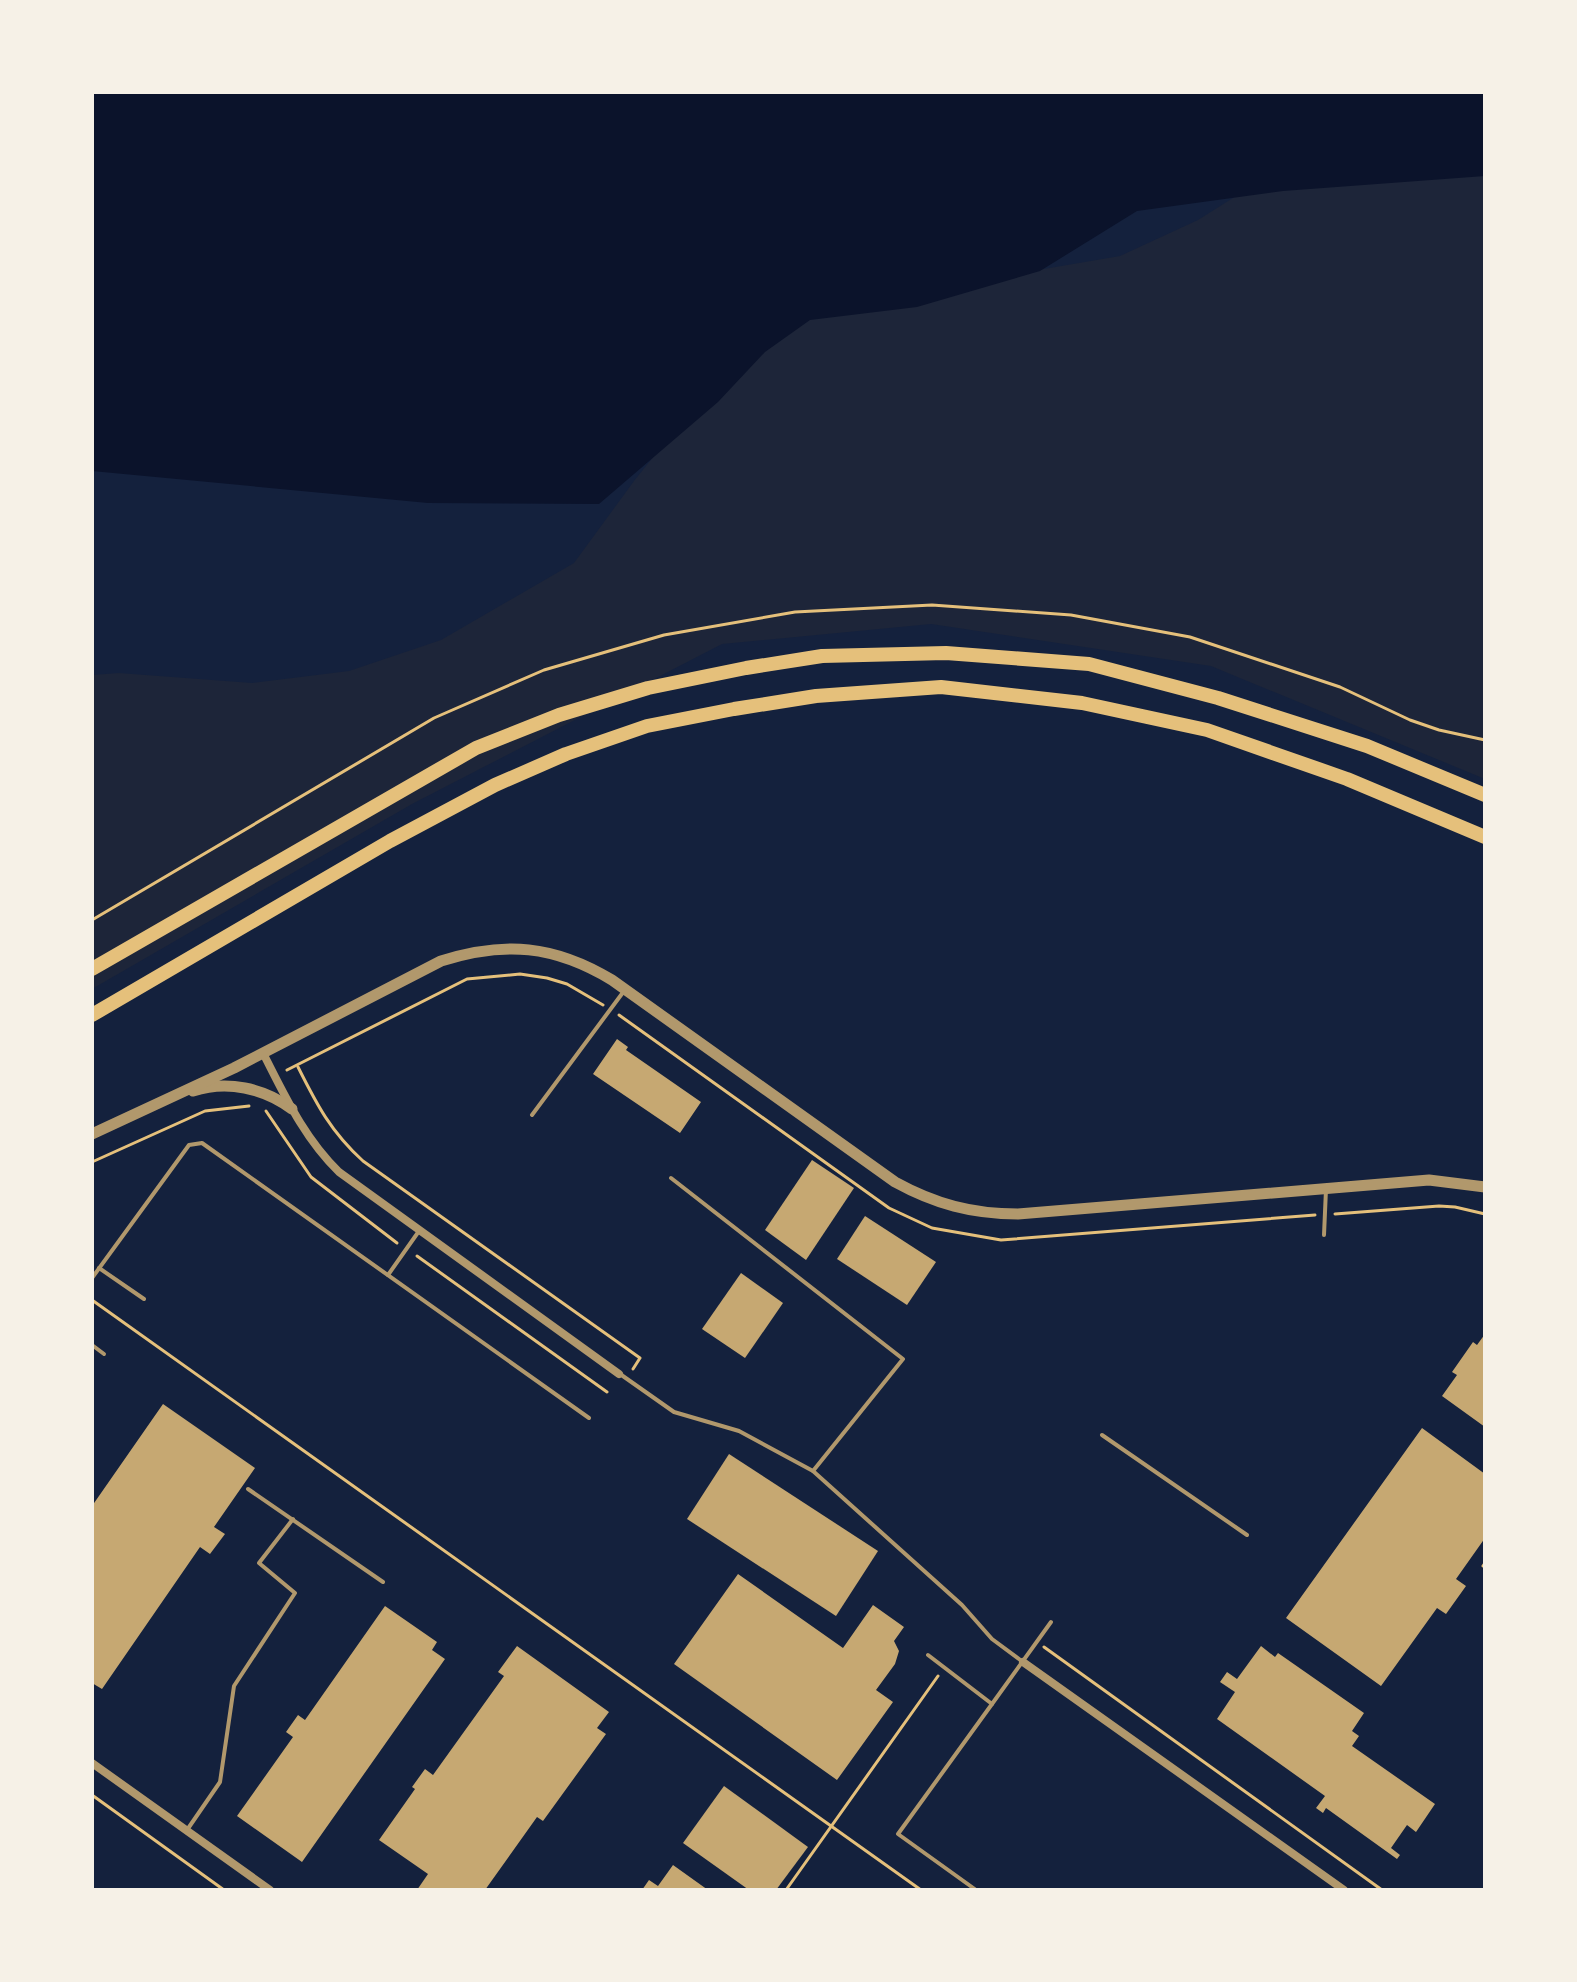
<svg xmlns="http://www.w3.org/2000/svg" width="1577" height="1982" font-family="'IBM Plex Sans',sans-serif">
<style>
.green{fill:#1d2539}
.water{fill:#0b132b}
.building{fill:#c6a872}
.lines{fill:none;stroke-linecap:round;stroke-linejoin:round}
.path{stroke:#e5c07b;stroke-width:3}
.service{stroke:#b1986c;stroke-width:4}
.minor{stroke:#b1986c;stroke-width:8}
.tertiary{stroke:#b1986c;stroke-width:11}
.trunk{stroke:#e5c07b;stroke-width:14}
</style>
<rect width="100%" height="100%" fill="#14213d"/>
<polygon class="green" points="1485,139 1485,779 1211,666 931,624 722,644 412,804 92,989 92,675 119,673 252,683 349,671 441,640 574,563 634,481 719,375 797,311 1120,256 1198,220 1263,179"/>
<polygon class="water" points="92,92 1485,92 1485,176 1283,191 1137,211 1040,271 917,307 810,320 765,352 718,402 599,504 428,503 92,471"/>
<g class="building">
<polygon points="617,1039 628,1047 626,1050 701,1102 680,1133 593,1074"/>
<polygon points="812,1160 854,1188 806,1260 765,1230"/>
<polygon points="865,1216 936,1262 907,1305 837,1259"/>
<polygon points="741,1273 783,1303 745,1358 702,1329"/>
<polygon points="1485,1334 1485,1427 1442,1396 1457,1375 1452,1372 1473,1342 1477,1345"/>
<polygon points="163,1404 255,1468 214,1527 225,1534 210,1554 200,1547 102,1689 92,1683 92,1506"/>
<polygon points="1422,1428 1485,1474 1485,1538 1456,1579 1466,1586 1446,1614 1437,1608 1381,1686 1286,1618"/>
<polygon points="729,1454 878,1551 836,1616 687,1519"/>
<polygon points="738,1574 843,1648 873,1605 904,1627 894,1641 899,1651 895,1664 876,1690 893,1702 837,1780 674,1664"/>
<polygon points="385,1606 437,1642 432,1650 445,1659 302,1862 237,1816 293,1737 286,1732 298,1715 305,1720"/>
<polygon points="517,1646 609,1712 597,1728 606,1734 543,1821 537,1817 485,1890 417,1890 428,1874 379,1840 415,1789 412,1787 425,1769 433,1775 504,1676 498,1672"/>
<polygon points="1261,1646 1275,1657 1278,1653 1364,1713 1352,1731 1359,1736 1352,1746 1435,1804 1416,1832 1407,1825 1391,1848 1400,1855 1397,1859 1326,1808 1323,1813 1316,1808 1325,1796 1217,1719 1235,1692 1220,1682 1227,1672 1237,1679"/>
<polygon points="724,1786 808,1847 776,1890 749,1890 683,1843"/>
<polygon points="673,1865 708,1890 642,1890 649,1880 658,1886"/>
</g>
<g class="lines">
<g class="path">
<polyline points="92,920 434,718 544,670 664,635 795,612 932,605 1071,615 1190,637 1340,687 1410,720 1439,730 1485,740"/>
<polyline points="619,1015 889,1208 932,1228 1001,1240 1315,1215"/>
<path d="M 298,1067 C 317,1105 331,1132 363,1161 L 640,1358 L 633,1369"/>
<polyline points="287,1070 467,979 520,974 547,978 567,984 603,1005"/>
<polyline points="266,1111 311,1177 397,1243"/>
<polyline points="92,1162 205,1111 249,1106"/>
<polyline points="1335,1214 1439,1206 1455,1207 1485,1214"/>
<polyline points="417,1256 607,1392"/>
<polyline points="92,1300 921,1890"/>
<polyline points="1483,1566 1485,1563"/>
<polyline points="1044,1647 1382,1890"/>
<polyline points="92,1795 224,1890"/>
<polyline points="786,1890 938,1676"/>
</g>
<g class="service">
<polyline points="532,1115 624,991"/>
<polyline points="671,1178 903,1359 813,1471"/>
<polyline points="1324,1235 1326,1189"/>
<polyline points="99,1268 144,1299"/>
<polyline points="388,1275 419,1231"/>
<polyline points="92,1278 189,1145 202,1143 589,1418"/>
<polyline points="92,1345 104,1354"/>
<polyline points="620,1374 674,1412 739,1431 813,1471 962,1605 992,1639 1023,1662"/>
<polyline points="1102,1435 1247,1535"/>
<polyline points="248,1489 383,1582"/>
<polyline points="928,1655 992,1704 1051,1622"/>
<polyline points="187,1830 220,1782 234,1686 295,1593 259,1563 293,1519"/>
<polyline points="976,1890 898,1834 992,1704"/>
</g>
<g class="minor">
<path d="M 263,1053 C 285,1096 304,1138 339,1172 L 619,1374"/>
<polyline points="1023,1662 1344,1890"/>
<polyline points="92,1763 270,1890"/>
</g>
<g class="tertiary">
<path d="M 193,1091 C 227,1080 264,1088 292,1109"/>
<path d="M 92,1134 L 234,1068 L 441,961 C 505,941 554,945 612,980 L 895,1182 C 935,1204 972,1214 1018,1214 L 1429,1180 L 1485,1187"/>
</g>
<g class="trunk">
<polyline points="92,969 476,748 559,715 648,688 746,668 822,656 946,653 1089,664 1218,698 1367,746 1485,795"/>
<polyline points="92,1015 390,841 495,785 566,754 647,726 734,709 816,696 941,687 1082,703 1207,730 1347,779 1485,837"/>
</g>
</g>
<rect width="1577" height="1982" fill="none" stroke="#f6f1e7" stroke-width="188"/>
</svg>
